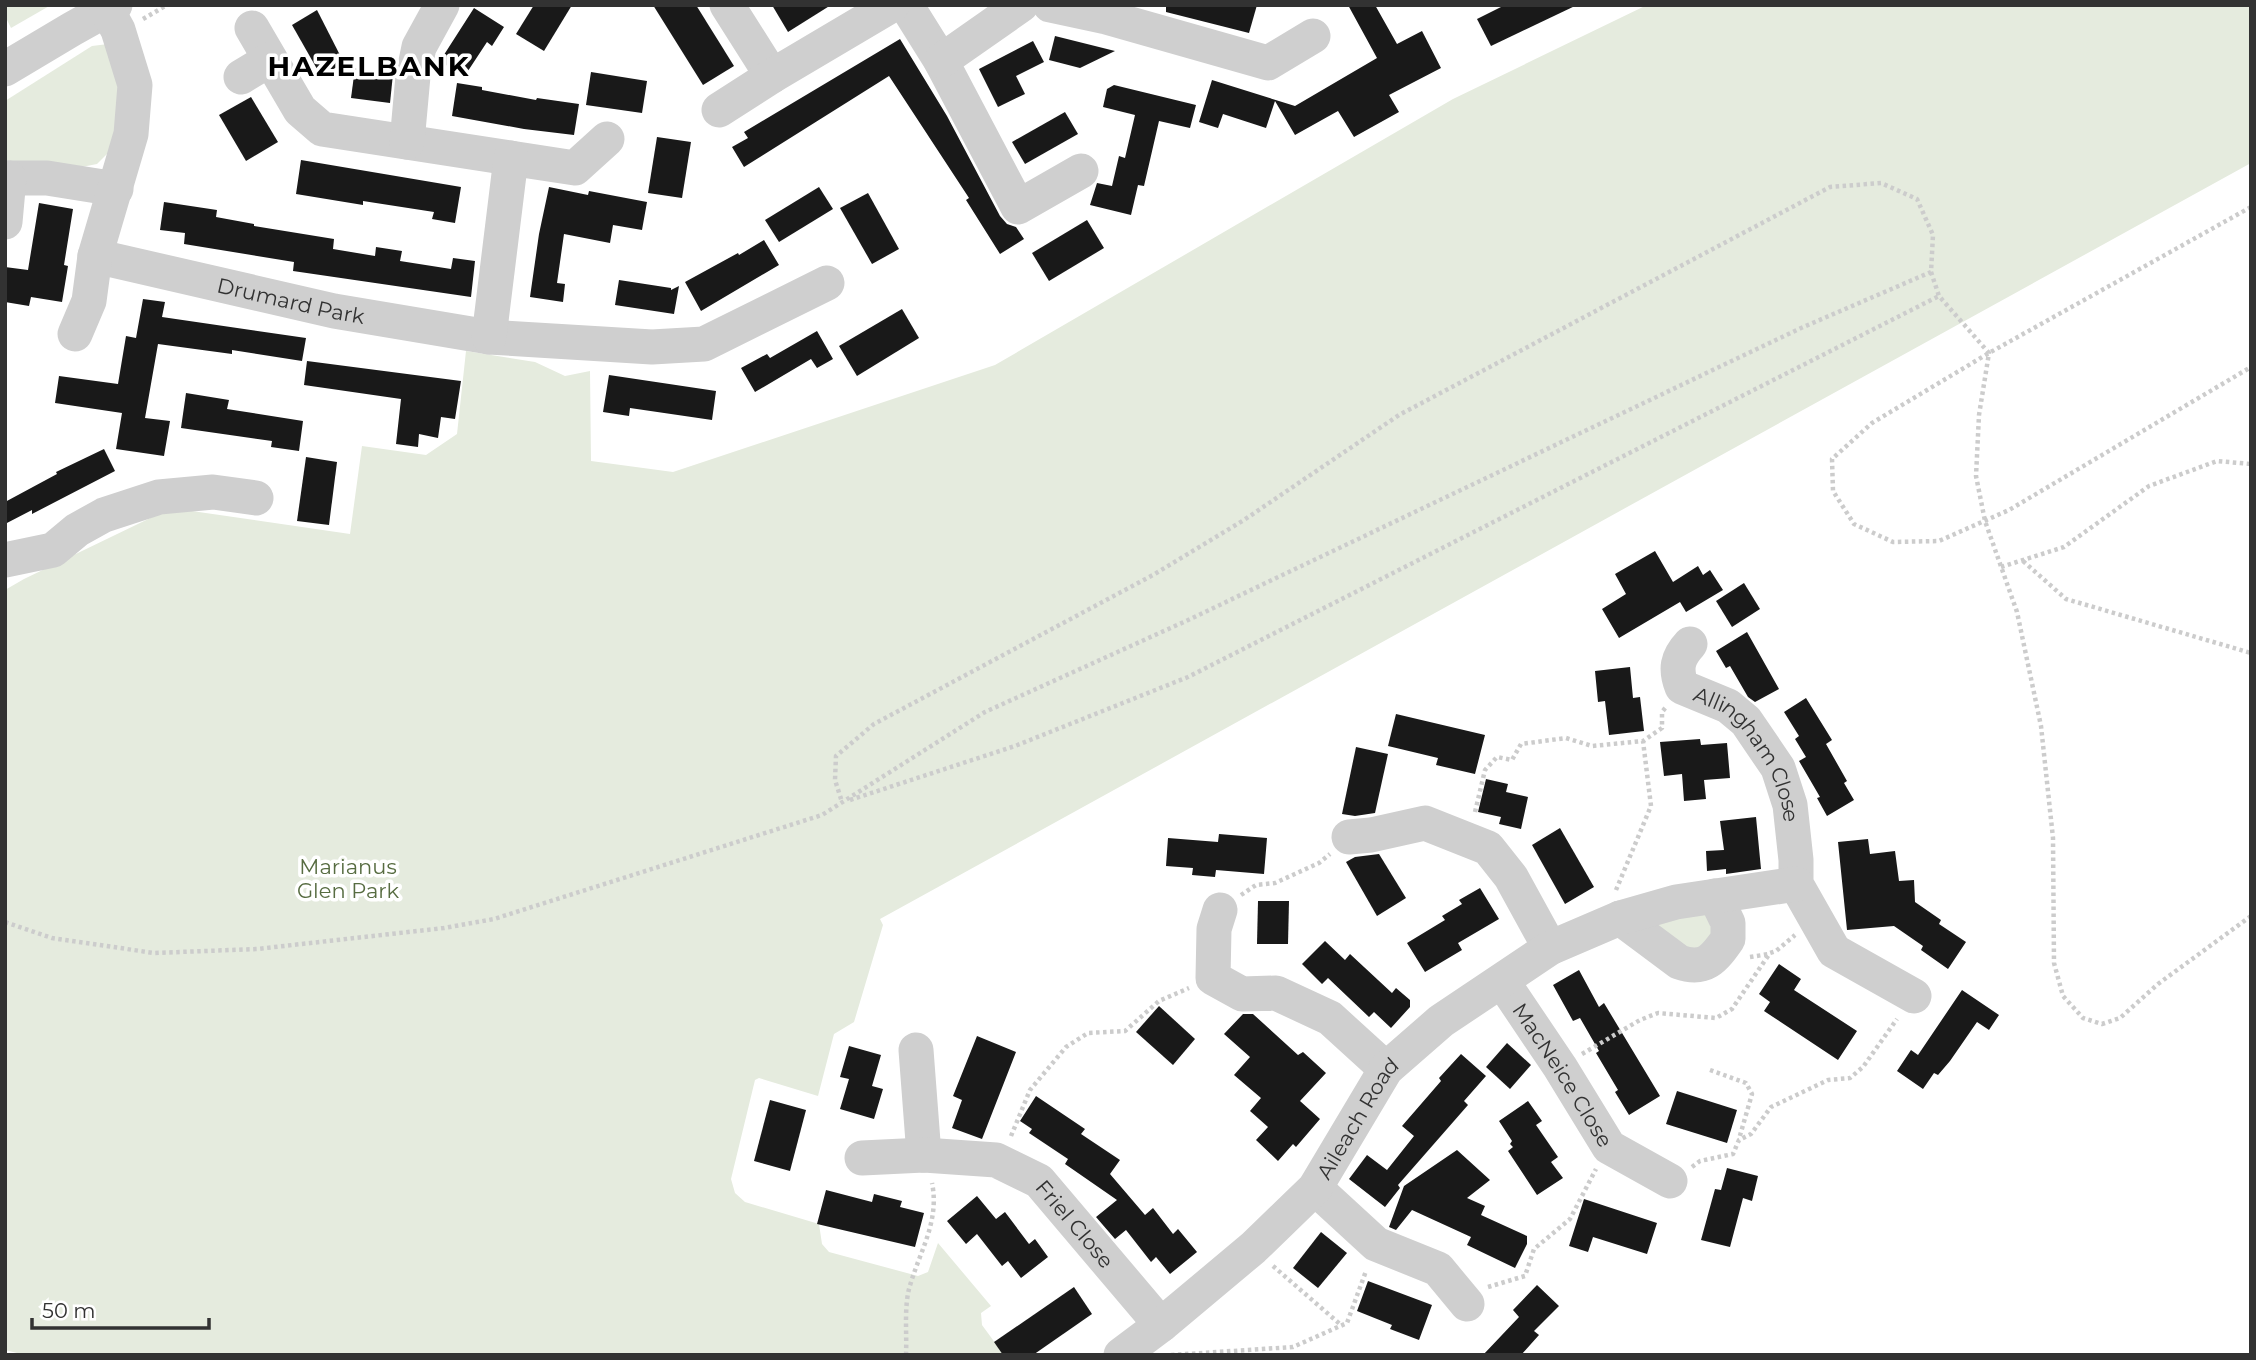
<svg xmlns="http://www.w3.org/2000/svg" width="2256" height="1360" font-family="Montserrat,sans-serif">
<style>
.green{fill:#e5ebde}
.building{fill:#191919}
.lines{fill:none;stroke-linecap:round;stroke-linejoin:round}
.path{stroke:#ccc;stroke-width:4.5;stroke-dasharray:3.5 3.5;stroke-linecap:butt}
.minor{stroke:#cfcfcf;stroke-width:35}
.labels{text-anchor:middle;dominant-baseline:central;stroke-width:7;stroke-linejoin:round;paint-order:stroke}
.street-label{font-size:21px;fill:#323232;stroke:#fff}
.park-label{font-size:21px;fill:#576c41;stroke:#fff}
.district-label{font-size:28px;font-weight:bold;letter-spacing:2px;fill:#000;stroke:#fff}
</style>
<rect width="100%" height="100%" fill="#fff"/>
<g class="green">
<polygon points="5,5 51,5 11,28 5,16"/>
<polygon points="1647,5 2251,5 2251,163 880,919 883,925 854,1022 834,1034 818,1096 759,1078 755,1080 731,1179 735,1193 745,1202 819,1224 822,1244 829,1252 918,1276 928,1272 938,1243 991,1306 981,1313 982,1325 1004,1355 25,1355 5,1350 5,590 24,579 171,508 350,534 362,446 426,455 457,434 466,351 535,362 565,376 590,371 591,461 673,472 995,365 1453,99"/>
<polygon points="108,44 125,85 110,151 97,164 66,170 5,165 5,101 92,46"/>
<path d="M 1700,913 L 1707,916 L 1713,933 C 1710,937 1706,943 1702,946 C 1686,956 1662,932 1649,923 Z"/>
</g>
<g class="building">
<polygon points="534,5 572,5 544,51 516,34"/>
<polygon points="653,5 696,5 734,66 703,85"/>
<polygon points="772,5 831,5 788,32"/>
<polygon points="1166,5 1257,5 1249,33 1166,12"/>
<polygon points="1348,5 1375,5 1397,44 1422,31 1441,68 1389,95 1399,112 1354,137 1338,111 1295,135 1275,101 1266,128 1223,114 1218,128 1199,122 1212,80 1295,106 1377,58"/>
<polygon points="1505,5 1577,5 1491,46 1477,19"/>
<polygon points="474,8 504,27 492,46 487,42 464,77 440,61"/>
<polygon points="317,10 344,63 321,76 292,25"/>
<polygon points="1055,36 1115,51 1080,68 1049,60"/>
<polygon points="900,39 947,116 1000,216 1007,224 1016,227 1024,239 1000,254 966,200 969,198 889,76 744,167 732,147 748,138 744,132"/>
<polygon points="1033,41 1044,62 1016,76 1025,94 998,107 979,69"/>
<polygon points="355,68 393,74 390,103 351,98"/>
<polygon points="591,72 647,81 642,113 586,105"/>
<polygon points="457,83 482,87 482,90 536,100 537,98 579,104 574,135 524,129 452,116"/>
<polygon points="1114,85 1196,105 1190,128 1159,121 1144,186 1138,185 1131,215 1090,205 1097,183 1112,186 1119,156 1125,158 1135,115 1103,107 1107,89"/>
<polygon points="251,97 278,142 246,161 219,115"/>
<polygon points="1065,112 1078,134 1025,164 1012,142"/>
<polygon points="657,137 691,142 682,198 648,193"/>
<polygon points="301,160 461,187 455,223 432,219 434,212 363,201 363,205 296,194"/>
<polygon points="549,187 588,195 589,191 647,202 642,230 613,225 610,243 564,234 557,283 565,284 563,302 530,297 539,234"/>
<polygon points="819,187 833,209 779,242 765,220"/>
<polygon points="868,193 899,249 872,264 840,208"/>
<polygon points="164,202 217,210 216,217 254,224 254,226 334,239 333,249 375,256 376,247 402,251 400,261 451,269 453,258 475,261 471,297 293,271 294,262 184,244 185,233 160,230"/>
<polygon points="39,203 73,209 64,265 68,266 62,302 31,297 29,306 5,302 5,267 28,270"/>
<polygon points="1087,220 1104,248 1049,281 1032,253"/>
<polygon points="764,240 779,265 701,311 685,282 738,253 739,255"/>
<polygon points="619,280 671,288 671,290 679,286 674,314 615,305"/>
<polygon points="143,299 165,302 162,317 306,338 302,361 232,350 232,354 158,344 145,418 170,421 164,456 116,449 122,413 55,403 59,376 118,384 126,336 136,338"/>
<polygon points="902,309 919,338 857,376 839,346"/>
<polygon points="817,331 833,359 817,368 811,359 755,392 741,368 767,354 770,358"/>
<polygon points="307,361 461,381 455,419 441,417 438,438 419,434 418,447 396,444 401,399 304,385"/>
<polygon points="609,375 716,391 712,420 630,408 629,416 603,412"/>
<polygon points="186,393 229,400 227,409 303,421 299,451 271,447 272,441 181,428"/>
<polygon points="104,449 115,471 32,514 32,510 5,524 5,502 57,474 56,472"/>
<polygon points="306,457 337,462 329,525 297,521"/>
<polygon points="1655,551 1673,582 1698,566 1703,575 1710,570 1723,590 1686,612 1680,602 1619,638 1602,609 1626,594 1615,574"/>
<polygon points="1744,583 1760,609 1732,627 1716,601"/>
<polygon points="1747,632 1779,689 1755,702 1748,697 1730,666 1726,668 1716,651"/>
<polygon points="1630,667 1633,698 1640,697 1644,731 1609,735 1605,701 1598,702 1595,671"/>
<polygon points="1806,698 1832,740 1826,744 1847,781 1844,783 1854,800 1827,816 1817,798 1820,797 1799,761 1806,757 1795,739 1799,736 1784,712"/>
<polygon points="1396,714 1485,735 1475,774 1436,765 1438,758 1388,746"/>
<polygon points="1700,739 1701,745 1727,743 1730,778 1704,780 1706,799 1684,801 1682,774 1664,776 1660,742"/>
<polygon points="1356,747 1388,754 1375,813 1355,816 1342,814"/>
<polygon points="1486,779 1508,784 1506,792 1528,797 1521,829 1499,824 1501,817 1478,812"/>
<polygon points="1756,817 1761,869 1726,874 1726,869 1707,871 1706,851 1724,850 1720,821"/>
<polygon points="1560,828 1594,887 1565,904 1532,845"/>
<polygon points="1219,834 1267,838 1264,874 1216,870 1215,877 1192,875 1193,868 1166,866 1168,838 1218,842"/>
<polygon points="1868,839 1870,854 1895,851 1899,881 1914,880 1915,902 1941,920 1939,924 1966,942 1948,969 1921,950 1923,946 1894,926 1847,930 1838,842"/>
<polygon points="1379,854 1406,898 1377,916 1346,862 1355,857"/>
<polygon points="1480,888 1499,919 1458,943 1462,950 1425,972 1407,943 1445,920 1442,916 1462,904 1459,900"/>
<polygon points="1258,901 1289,901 1288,944 1257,944"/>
<polygon points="1325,941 1345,960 1350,954 1392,993 1396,988 1410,1000 1410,1007 1391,1028 1374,1012 1369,1017 1328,978 1322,984 1302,964"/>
<polygon points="1779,964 1801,979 1794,990 1857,1031 1838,1060 1764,1011 1770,1002 1759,994"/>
<polygon points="1579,970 1599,1007 1604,1003 1660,1096 1629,1115 1615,1092 1618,1090 1596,1053 1599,1051 1580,1018 1573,1021 1553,985"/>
<polygon points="1962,990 1999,1015 1989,1030 1977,1022 1950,1061 1938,1075 1934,1073 1923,1089 1897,1071 1911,1050 1918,1055"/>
<polygon points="1159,1006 1195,1039 1173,1065 1136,1032"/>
<polygon points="1243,1014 1253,1014 1298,1055 1303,1052 1326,1073 1300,1101 1320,1119 1296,1147 1293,1144 1278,1161 1256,1140 1268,1127 1250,1111 1261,1098 1234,1075 1250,1057 1224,1034"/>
<polygon points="977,1036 1016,1052 982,1139 952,1128 962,1100 953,1096"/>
<polygon points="1507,1043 1531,1065 1510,1089 1486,1067"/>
<polygon points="849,1046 881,1055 872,1086 883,1089 874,1119 840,1109 849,1079 840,1077"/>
<polygon points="1461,1054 1486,1076 1464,1101 1468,1105 1398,1185 1400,1188 1385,1207 1349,1179 1367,1155 1387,1170 1414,1136 1402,1126 1441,1081 1439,1078"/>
<polygon points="1677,1091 1737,1110 1727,1143 1666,1124"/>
<polygon points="1036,1096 1085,1129 1081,1134 1120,1160 1110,1174 1145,1215 1153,1208 1173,1234 1178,1229 1197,1252 1170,1274 1156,1257 1151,1262 1126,1230 1115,1239 1096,1217 1117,1200 1065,1164 1068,1159 1029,1133 1032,1129 1020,1121"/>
<polygon points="770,1100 806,1110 790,1171 754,1161"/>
<polygon points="1528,1101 1542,1121 1536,1125 1558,1157 1551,1162 1563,1178 1537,1195 1508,1151 1513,1147 1510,1144 1512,1141 1499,1121"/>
<polygon points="1457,1150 1490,1180 1467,1198 1485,1206 1481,1215 1527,1236 1527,1244 1515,1268 1467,1245 1471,1237 1412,1210 1396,1230 1389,1227 1404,1186"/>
<polygon points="1727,1168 1758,1176 1752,1201 1743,1198 1730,1247 1701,1240 1715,1189 1721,1190"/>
<polygon points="826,1190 872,1202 874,1194 902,1201 900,1207 924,1213 915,1247 817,1224"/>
<polygon points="977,1196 996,1219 1005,1212 1029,1244 1035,1239 1048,1257 1021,1278 1008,1261 1002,1266 977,1234 966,1244 947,1221"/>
<polygon points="1584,1199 1657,1223 1647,1254 1593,1237 1588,1252 1569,1246"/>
<polygon points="1321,1232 1347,1253 1318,1288 1293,1268"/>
<polygon points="1368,1281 1432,1305 1419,1340 1390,1329 1392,1325 1357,1311"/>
<polygon points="1537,1285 1559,1306 1534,1331 1539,1335 1521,1355 1483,1355 1519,1317 1513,1310"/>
<polygon points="1074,1287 1092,1314 1033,1355 1003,1355 994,1342"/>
</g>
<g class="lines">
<g class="path">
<polyline points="143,19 167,5"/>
<polyline points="2251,207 1989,353 1872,423 1832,459 1833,491 1854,524 1893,542 1939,541 2009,510 2251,367"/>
<polyline points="1931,272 1939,296 1989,353 1979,415 1976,476 1985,521 2017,612 2041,726 2053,838 2054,963 2063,996 2083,1018 2102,1024 2120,1018 2158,984 2251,916"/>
<polyline points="2023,561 2066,599 2251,653"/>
<polyline points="2001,567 2064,547 2149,486 2217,461 2251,464"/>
<polyline points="850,800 1015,746 1188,677 1939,296"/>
<polyline points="1475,812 1485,770 1497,757 1512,760 1521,744 1566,738 1592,746 1643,741 1662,728 1662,712 1666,707"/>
<polyline points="1616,890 1651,806 1643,741"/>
<polyline points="1241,895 1256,885 1275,883 1319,863 1330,854"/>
<polyline points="5,922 52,938 154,953 257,949 444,928 494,919 822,815 985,712 1186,621 1801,328 1931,272 1933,235 1917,199 1881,183 1830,187 1399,415 1244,520 1153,575 874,724 836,756 835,780 842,802"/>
<polyline points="1750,957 1769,954"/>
<polyline points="1582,1054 1640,1020 1658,1013 1716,1018 1732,1009 1770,953 1776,951 1795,935"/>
<polyline points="1710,1070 1746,1083 1752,1094 1739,1139"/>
<polyline points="1011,1136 1030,1090 1066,1047 1088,1033 1125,1031 1159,1001 1189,988"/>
<polyline points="1692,1167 1700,1161 1733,1154 1739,1140 1751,1134 1771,1107 1828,1080 1850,1078 1863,1067 1897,1019"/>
<polyline points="1273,1266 1341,1325"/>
<polyline points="1488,1287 1525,1276 1534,1249 1570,1219 1596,1169"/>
<path d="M 906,1355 C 907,1334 904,1309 909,1289 C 919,1252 940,1222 932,1183"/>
<polyline points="1171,1355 1293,1347 1347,1323 1366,1271"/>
</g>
<g class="minor">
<polyline points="727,5 772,76"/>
<polyline points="906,5 941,61 1018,207 1081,171"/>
<polyline points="1050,5 1106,17 1268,63 1313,36"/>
<polyline points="252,28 300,110 322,129 575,168 607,139"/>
<polyline points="941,61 1021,5"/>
<polyline points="5,69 72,29 115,5"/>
<polyline points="241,77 269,60"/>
<polyline points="719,110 772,76 892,5"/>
<polyline points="407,142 413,76 419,47 442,5"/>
<polyline points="5,178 47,178 116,189"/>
<polyline points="5,222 9,178"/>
<path id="s1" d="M 95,256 L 334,311 L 489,337 L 652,347 L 704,344 L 827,283"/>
<polyline points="75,334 89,301 95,256 131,134 135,85 118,30 107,10"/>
<polyline points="489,337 511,158"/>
<polyline points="5,560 53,550 77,530 104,515 159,497 213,492 256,498"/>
<path id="s2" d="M 1690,644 C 1677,658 1675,669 1682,687 L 1728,706 L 1746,721 L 1778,768 L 1790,805 L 1796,860 L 1796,884 L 1834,951 L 1914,996"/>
<polyline points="1349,837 1371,835 1425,823 1488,848 1511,877 1550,948"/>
<polyline points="1220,910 1214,929 1213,978 1242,994 1276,993 1330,1018 1386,1069"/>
<path d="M 1620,918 L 1679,962 C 1705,971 1714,959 1728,939 L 1728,923 L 1715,896"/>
<path id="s3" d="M 1502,981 L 1560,1067 L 1609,1147 L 1670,1181"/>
<polyline points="916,1050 924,1155"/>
<path id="s4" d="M 862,1158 L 924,1155 L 996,1160 L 1039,1181 L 1161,1325"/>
<polyline points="1315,1188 1376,1244 1438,1269 1467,1304"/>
<path id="s5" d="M 1121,1355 L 1161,1325 L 1253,1248 L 1315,1188 L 1386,1069 L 1441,1021 L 1550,948 L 1620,918 L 1676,902 L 1796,884"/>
</g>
</g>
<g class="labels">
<g class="street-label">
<text stroke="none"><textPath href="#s1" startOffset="201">Drumard Park</textPath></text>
<text stroke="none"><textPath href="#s2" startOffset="147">Allingham Close</textPath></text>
<text stroke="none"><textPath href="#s3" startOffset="112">MacNeice Close</textPath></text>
<text stroke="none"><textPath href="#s5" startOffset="338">Aileach Road</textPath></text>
<text stroke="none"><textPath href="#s4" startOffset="238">Friel Close</textPath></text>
</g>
<g class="park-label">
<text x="348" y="866">Marianus<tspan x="348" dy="24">Glen Park</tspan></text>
</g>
<g class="district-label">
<text x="369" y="66">HAZELBANK</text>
</g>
</g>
<rect width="2256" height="1360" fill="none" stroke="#323232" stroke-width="14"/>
<path d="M32 1318v10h177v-10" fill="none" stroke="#323232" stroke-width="3.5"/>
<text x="42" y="1318" font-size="21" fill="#323232" stroke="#ffffff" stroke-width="5" paint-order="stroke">50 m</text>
</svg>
